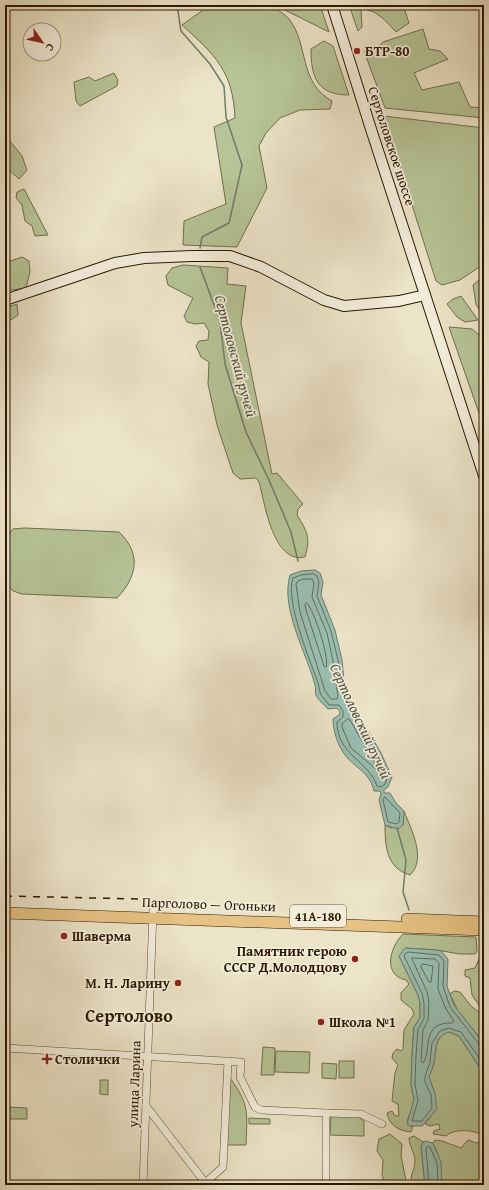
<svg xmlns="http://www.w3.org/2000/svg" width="489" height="1190" font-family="'Gentium Book Plus',serif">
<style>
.green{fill:#b6c497;stroke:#716e4c}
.water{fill:#99bfb3;stroke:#6d7c6b}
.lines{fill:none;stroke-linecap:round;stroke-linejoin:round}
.shore{stroke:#626c5a;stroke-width:1}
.stream{stroke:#6d7c6b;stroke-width:1.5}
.street-casing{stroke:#5c4b32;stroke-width:8}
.secondary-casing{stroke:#2c1800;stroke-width:12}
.primary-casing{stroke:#2c1800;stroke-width:12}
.street{stroke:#f3eddb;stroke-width:7}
.secondary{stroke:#f3eddb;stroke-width:10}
.primary{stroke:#e6c284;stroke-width:11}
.rail{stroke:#2c1800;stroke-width:1.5;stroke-dasharray:7 7;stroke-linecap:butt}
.poi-dot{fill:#8f2418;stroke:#f3eddb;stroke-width:1.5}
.labels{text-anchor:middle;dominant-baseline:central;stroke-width:3.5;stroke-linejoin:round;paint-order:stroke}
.shield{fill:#f3eddb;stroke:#685842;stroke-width:1}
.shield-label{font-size:13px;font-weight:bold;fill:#2c1800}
.poi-label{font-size:14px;font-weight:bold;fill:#2c1800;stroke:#f3eddb;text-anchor:start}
.street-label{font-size:14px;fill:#2c1800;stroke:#f3eddb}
.water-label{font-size:15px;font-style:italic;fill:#52523f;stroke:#f3eddb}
.district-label{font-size:18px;font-weight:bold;fill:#2c1800;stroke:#f3eddb}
</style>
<rect width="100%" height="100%" fill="#ece4c8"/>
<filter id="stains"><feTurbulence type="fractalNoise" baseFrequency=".005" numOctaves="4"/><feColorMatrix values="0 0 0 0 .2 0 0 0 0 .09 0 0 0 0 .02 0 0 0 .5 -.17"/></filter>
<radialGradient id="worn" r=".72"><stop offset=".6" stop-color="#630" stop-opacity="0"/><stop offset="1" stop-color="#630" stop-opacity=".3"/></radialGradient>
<g class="green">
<path d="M 210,5 L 272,5 C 277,9 284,14 289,19 C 309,44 298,82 332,101 L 330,109 L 300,110 L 280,118 L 266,133 L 259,146 L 267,188 L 237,247 L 183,245 L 184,221 L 226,204 L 214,127 L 235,118 C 233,71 215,55 182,25 Z"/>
<polygon points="277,5 320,5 329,32 279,7"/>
<path d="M 349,5 L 407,5 L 404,8 L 409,23 L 396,32 C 386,21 376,9 361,9 L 362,27 L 358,31 Z"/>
<polygon points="423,29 429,49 440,51 448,59 414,73 422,90 459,82 470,107 484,108 484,118 385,108 364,51 378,47 383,42"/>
<path d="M 324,41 L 333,46 L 349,95 C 317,95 311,77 311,49 Z"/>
<polygon points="114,73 118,80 117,86 80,106 76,101 74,82 89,77 95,81"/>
<polygon points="384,116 484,128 484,264 460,280 442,285 436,281"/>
<polygon points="5,135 22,156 27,170 19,179 5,166"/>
<polygon points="24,189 48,235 35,236 32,226 25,221 22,205 16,198 17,192"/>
<polygon points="22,257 29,261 30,272 26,288 5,291 5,263"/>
<path d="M 183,265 L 228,268 L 227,284 L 246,286 L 241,323 L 272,474 L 277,473 L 303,504 L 298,509 L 297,515 C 307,531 311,538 305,557 C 273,564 265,504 259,482 L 256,478 L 240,479 L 233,473 L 217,425 L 208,384 L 209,362 L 201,357 L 196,346 L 199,341 L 208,340 L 209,331 L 204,323 L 195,324 L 187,322 L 184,316 L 193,298 L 168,285 L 166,276 L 172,268 Z"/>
<polygon points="484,276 484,316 483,316 476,304 473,285"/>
<polygon points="461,296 478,320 465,322 457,317 447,304 453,299"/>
<polygon points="17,304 18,315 5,324 5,308"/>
<polygon points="449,327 472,329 484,339 484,415 480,416"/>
<path d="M 24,528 L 119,532 C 142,554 137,577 117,598 L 22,594 L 13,591 L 5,582 L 5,540 L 13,529 Z"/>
<path d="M 404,811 C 411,829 427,859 410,875 C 386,868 385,845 385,825 L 391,828 L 403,825 Z"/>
<path d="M 403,934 L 476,937 L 477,951 L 475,954 L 460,954 L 436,950 L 406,948 L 399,956 L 418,995 L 420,1003 L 420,1018 L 414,1027 L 412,1055 L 411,1085 L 414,1099 L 412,1110 L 407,1120 L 410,1126 L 413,1126 L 411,1132 C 400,1131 389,1126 387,1113 L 392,1111 L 395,1116 L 399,1116 L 398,1104 L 392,1101 L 395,1073 L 398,1065 L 392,1058 L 393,1053 L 397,1049 L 401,1051 L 403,1049 L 404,1030 L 414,1014 L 412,1009 L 401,1000 L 401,993 L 409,984 L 406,980 C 382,975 390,947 403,934 Z"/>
<polygon points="484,954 484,1043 458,1011 450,994 454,991 460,992 472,1007 479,1012 481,1008 472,995 470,978 465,976 465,970 475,968 480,957"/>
<path d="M 449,1032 L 459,1036 L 480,1068 L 484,1070 L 483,1135 C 474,1130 454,1128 446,1136 L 433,1134 L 434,1131 L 440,1129 L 439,1124 L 430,1126 L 425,1124 L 432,1115 L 435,1094 L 429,1077 C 431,1072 433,1067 434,1062 C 437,1048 434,1037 449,1032 Z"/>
<polygon points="263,1047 275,1048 274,1075 261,1075"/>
<polygon points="276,1051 310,1052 309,1073 275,1072"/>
<rect x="339" y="1061" width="15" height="17"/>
<polygon points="322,1063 337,1064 336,1079 322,1078"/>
<path d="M 230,1078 C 250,1105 247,1113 246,1145 L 227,1145 Z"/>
<polygon points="100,1080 108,1080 108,1095 100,1094"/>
<polygon points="9,1107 27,1108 27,1119 9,1119"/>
<polygon points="331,1116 357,1116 364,1121 364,1136 330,1135"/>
<polygon points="249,1118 270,1119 270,1124 249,1124"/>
<polygon points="390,1134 402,1144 401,1156 407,1185 385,1185 382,1175 383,1160 377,1151 379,1139"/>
<path d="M 414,1136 L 423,1142 L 421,1146 L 425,1185 L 412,1185 C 409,1175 414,1172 415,1163 C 416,1154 409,1147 409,1138 Z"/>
<polygon points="435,1140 442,1141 461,1148 468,1140 476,1143 484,1140 484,1185 442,1185 437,1152 433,1143"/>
</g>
<g class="water">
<path d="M 315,570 L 320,573 L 323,582 L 321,595 L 335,630 L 342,660 L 345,691 L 381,753 L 392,777 L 388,787 L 384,790 L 384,793 L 390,793 L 396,803 L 404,811 L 403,825 L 398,829 L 385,825 L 379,800 L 381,794 L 380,791 L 374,791 C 369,770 353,768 343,752 C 337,743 333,730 333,719 L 339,715 L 340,712 L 337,708 L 328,709 C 324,705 318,700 316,695 C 315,692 316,688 315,685 C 307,654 280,608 290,575 L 301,571 Z"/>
<path d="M 405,948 L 436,950 L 441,951 L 448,959 L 447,986 L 454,1005 L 484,1044 L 484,1070 L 480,1068 L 459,1036 L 449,1032 C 434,1037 437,1048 434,1062 C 433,1067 431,1072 429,1077 L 435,1094 L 437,1109 L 422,1126 L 410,1126 L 407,1124 L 414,1099 L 411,1085 L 412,1055 L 414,1027 L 420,1018 L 420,1003 L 418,995 L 399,956 Z"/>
<polygon points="426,1141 433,1143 441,1162 442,1185 425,1185 421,1146 423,1142"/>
</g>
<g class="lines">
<g class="shore">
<path d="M 314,574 L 317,576 L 319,582 L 317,596 L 331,631 L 338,660 L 342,693 L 378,755 L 387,777 L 385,784 L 381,787 L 377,786 C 369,761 337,755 337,722 L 343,717 L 343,711 L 339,705 L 329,705 C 327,702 324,698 321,695 C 319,691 319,685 317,680 C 309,658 285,600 293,578 L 301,575 Z"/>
<polygon points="303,579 312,579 314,583 312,597 327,633 333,661 338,697 337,699 331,699 325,691 300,612 296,584 297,582"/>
<path d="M 307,603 C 314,610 330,659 326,667 L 324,666 L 306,610 L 305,605 Z"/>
<polygon points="348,719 350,720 378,768 377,770 351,748 342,727 342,724"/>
<polygon points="385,797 400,813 399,822 397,824 388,822 383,800"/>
<path d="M 412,958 L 435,959 L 439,963 L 438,989 L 446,1009 L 454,1021 L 452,1023 C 420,1022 432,1052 423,1063 L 421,1061 L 423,1030 L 428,1020 L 429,1002 L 427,992 Z"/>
<polygon points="423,964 433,966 431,982 429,982 421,967"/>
<polyline points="484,1046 479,1044 450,1007 443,986 444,961 439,955 408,952 405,954 404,956 422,993 424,1003 424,1019 418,1029 416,1055 415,1084 418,1100 412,1121 422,1121 432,1108 431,1095 425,1082 425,1077 430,1062 432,1043 440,1031 449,1028 461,1032 484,1065"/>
<polyline points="429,1185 426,1148 428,1146 430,1147 437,1163 438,1185"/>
</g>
<g class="stream">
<polyline points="177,5 181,31 210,64 224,86 226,117 242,165 229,223 202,237 200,248"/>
<polyline points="200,267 220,321 225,364 246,432 269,480 291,532 298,561"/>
<polyline points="397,828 406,860 403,892 409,910"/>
</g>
<g class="street-casing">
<g id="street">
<polyline points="5,1048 241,1062 240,1077 255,1107 261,1110 326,1113 326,1185"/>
<polyline points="146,1106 207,1185"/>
<polyline points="326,1113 361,1114 382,1124"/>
<polyline points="205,1183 223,1167 228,1061"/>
<polyline points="143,1185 153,911"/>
</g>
</g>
<g class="secondary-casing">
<g id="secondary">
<polyline points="332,5 370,126 484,476"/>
<polyline points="5,300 115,263 144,258 192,256 230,256 261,267 324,300 344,306 399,301 425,295"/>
</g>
</g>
<g class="primary-casing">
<g id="primary">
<polyline points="5,913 484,930"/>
<polyline points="407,919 484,922"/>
</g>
</g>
<use href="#street" class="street"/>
<use href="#secondary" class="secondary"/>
<use href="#primary" class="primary"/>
<polyline class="rail" points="5,896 138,899"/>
</g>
<g class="poi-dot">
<circle cx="357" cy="51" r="4"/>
<circle cx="64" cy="936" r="4"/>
<circle cx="355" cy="959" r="4"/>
<circle cx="178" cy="983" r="4"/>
<circle cx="321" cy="1022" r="4"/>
<path d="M45 1053h4v4h4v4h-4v4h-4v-4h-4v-4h4z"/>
</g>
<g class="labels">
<rect class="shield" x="290" y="905" width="56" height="22" rx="3"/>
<g class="shield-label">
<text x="318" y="916">41А-180</text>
</g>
<g class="poi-label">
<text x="365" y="51">БТР-80</text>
<text x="72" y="936">Шаверма</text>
<text x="347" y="951" text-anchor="end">Памятник герою<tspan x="347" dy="16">СССР Д.Молодцову</tspan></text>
<text x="170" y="983" text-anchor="end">М. Н. Ларину</text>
<text x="329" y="1022">Школа №1</text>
<text x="55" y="1059">Столички</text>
</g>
<g class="street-label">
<text transform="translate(392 146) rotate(72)">Сертоловское шоссе</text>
<text transform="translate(209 904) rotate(2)">Парголово — Огоньки</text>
<text transform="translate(134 1084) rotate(-88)">улица Ларина</text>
</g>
<g class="water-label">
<text transform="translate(236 356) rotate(75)">Сертоловский ручей</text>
<text transform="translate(361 721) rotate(65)">Сертоловский ручей</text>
</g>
<g class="district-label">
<text x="129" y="1015">Сертолово</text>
</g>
</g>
<rect width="489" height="1190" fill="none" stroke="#ece4c8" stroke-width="20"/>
<rect x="6" y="6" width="477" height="1178" fill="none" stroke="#2c1800" stroke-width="2"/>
<rect x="10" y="10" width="469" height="1170" fill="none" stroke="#2c1800"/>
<g transform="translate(42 42) rotate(124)"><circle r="19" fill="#f3eddb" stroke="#a39883"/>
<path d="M0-3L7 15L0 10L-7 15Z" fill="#8f2418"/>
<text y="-6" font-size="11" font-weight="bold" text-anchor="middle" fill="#2c1800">С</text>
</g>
<rect width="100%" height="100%" filter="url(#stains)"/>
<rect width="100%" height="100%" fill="url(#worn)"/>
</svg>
